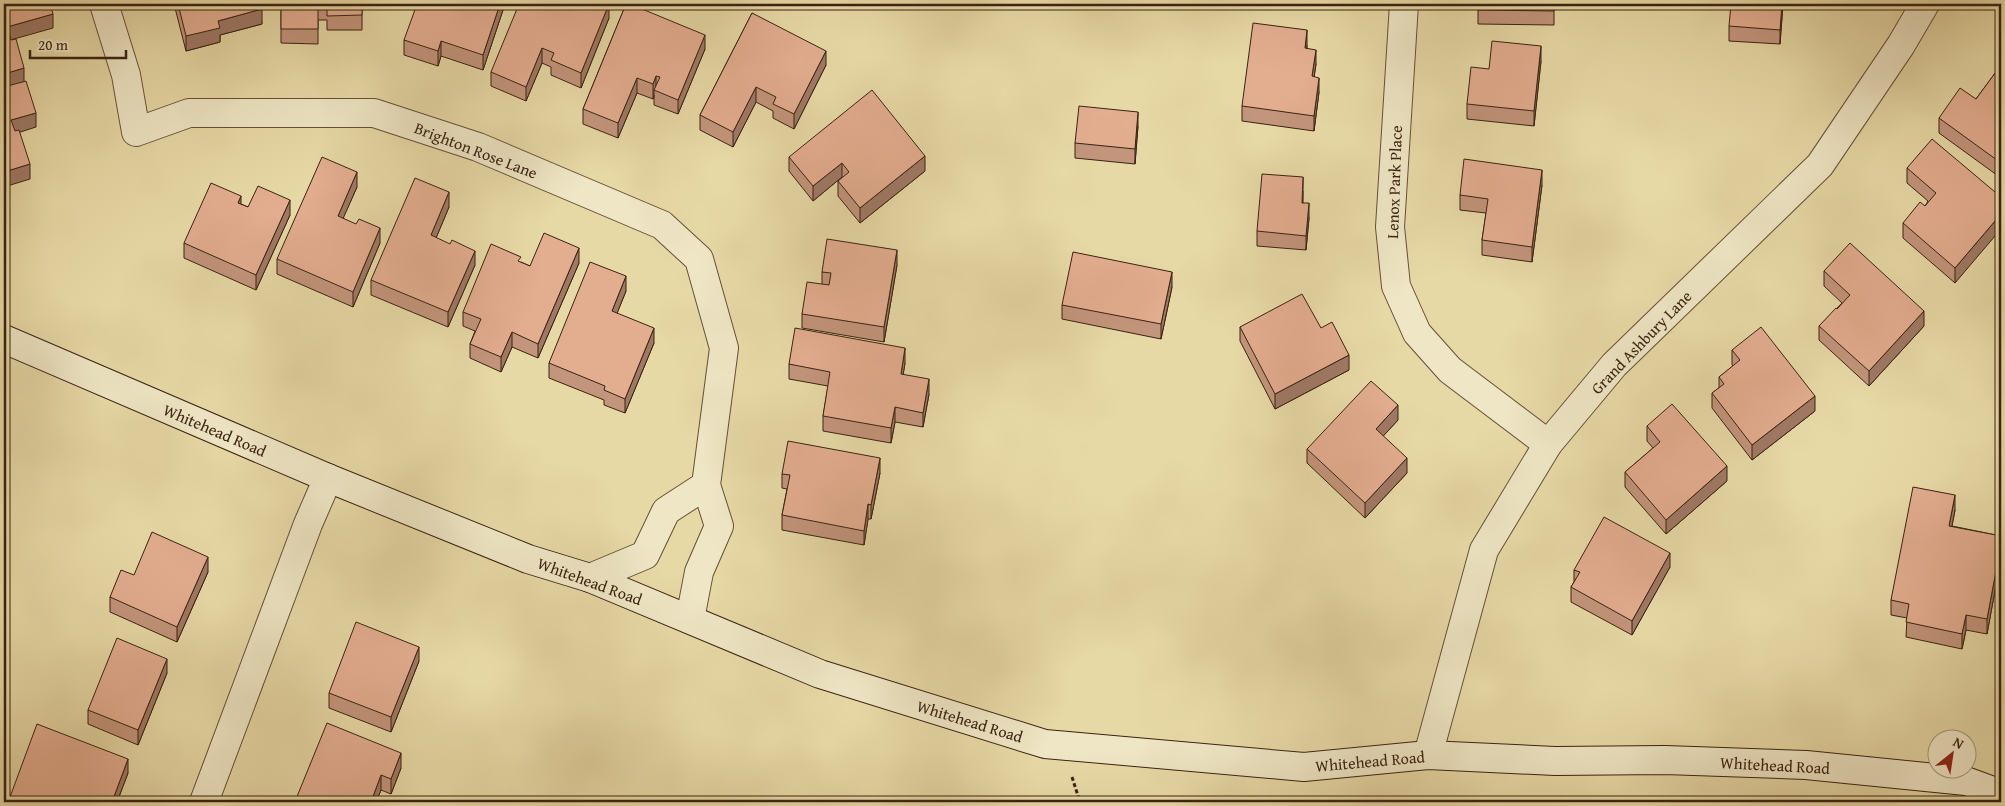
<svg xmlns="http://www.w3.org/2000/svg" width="2005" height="806" font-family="'Gentium Book Plus',serif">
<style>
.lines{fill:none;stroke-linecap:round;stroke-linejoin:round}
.street-casing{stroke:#655036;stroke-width:30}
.secondary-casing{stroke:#3a2311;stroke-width:30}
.path{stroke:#3a2311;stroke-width:3;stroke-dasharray:4 2.5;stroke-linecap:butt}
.street{stroke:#efe6c5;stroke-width:28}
.secondary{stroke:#efe6c5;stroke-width:28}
.wall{fill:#c3957c;stroke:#3a2311}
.shaded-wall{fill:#9f7965;stroke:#3a2311}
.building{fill:#e3ad90;stroke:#3a2311}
.labels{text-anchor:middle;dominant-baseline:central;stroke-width:4;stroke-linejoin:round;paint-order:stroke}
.street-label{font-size:16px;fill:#3a2311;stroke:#efe6c5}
</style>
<rect width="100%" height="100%" fill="#e7d9a6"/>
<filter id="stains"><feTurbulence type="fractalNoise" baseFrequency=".004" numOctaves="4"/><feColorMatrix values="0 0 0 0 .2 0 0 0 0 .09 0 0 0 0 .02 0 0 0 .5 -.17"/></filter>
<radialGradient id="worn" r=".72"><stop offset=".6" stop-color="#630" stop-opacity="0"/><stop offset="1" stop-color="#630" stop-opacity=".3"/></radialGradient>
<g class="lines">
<g class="street-casing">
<g id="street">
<polyline points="104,4 126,75 136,132 189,113 374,113 478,147 662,225 699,259 724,348 706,485 719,526 699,572 690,619"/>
<polyline points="1404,4 1390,227 1396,286 1417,333 1450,370 1548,444"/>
<polyline points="590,578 645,555 666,511 706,485"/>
<polyline points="1428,755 1484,550 1548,444 1614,365 1820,165 1901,45 1925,4"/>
<polyline points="204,802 308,524 328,478"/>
</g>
</g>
<g class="secondary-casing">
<polyline id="secondary" points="4,339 328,478 528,559 590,578 820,674 1045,744 1304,767 1428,755 1555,761 1665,760 1806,765 1966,781 2001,794"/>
</g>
<polyline class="path" points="1072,777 1080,802"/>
<use href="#street" class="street"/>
<use href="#secondary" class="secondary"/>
</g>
<g class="wall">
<polygon points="174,4 260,4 262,24 220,35 220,42 186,51"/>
<polygon points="281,4 362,4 362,30 327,30 327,20 318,20 318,44 281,43"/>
<polygon points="505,4 483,70 441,56 438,66 404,55 404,40"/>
<polygon points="626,4 705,49 678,114 654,105 654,95 653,99 637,93 618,138 583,124 583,109"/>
<polygon points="1478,4 1554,4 1554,25 1478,24"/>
<polygon points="1783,4 1780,44 1729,41 1729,26"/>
<polygon points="1804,4 1827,4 1826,6"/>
<polygon points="752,13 826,65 794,129 773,118 773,111 756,102 733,147 700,130 700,115"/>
<polygon points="609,18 581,88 551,75 551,67 542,63 526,101 491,86 491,72"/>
<polygon points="1307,45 1307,48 1316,64 1314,77 1319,92 1314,131 1242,121 1242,106"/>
<polygon points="1541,61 1534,126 1467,119 1467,104 1489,69"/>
<polygon points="2001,65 2001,178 1939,133 1939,118 1976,99"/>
<polygon points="1138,126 1135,164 1075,158 1075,143"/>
<polygon points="789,157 925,171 860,223 838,196 838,181 842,177 813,201 789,171"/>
<polygon points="1907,168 2001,197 1955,283 1903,238 1903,223 1925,206 1928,201 1907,183"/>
<polygon points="1542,185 1532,262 1482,255 1482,240 1486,213 1460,210 1460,195"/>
<polygon points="357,187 343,218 380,243 353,307 277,274 277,259"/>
<polygon points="1303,191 1303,203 1309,218 1306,250 1257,246 1257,231"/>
<polygon points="241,204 248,207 290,215 256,290 184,258 184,243"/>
<polygon points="449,207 436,238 475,265 448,327 371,295 371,280"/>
<polygon points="521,262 530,266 579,263 538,358 512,347 501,372 470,358 470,344 475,331 463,326 463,312"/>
<polygon points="897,265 884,342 802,328 802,314 822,284 822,272"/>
<polygon points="1824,271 1924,326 1869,386 1819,340 1819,326 1842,303 1824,286"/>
<polygon points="1172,287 1161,339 1062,319 1062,305"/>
<polygon points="626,291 617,313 654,343 625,413 604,405 604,400 549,378 549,363"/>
<polygon points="1240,327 1321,328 1349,370 1275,409 1240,341"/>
<polygon points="1732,350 1815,411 1752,460 1712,408 1712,393 1719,388 1719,377 1733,366 1732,365"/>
<polygon points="905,363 903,374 929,394 923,427 895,422 891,443 823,431 823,416 828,386 789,379 789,364"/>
<polygon points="1398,420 1383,436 1407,473 1365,518 1307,463 1307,449"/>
<polygon points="1647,426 1727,481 1666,534 1625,487 1625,472 1653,448 1647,441"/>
<polygon points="880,473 871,519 868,519 864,545 782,530 782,515 787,489 782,488 782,474"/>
<polygon points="1955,510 1952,526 2001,536 2001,558 1987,634 1966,630 1962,649 1906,637 1907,618 1891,615 1891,600"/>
<polygon points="1670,567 1632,635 1571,602 1571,587 1574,582 1574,570"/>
<polygon points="208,572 177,642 110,612 110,597 134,575"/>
<polygon points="419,661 391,732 329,708 329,693"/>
<polygon points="167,673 138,745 88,724 88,710"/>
<polygon points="401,768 391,794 381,790 376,802 296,802 296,799"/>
<polygon points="128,773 117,802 10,802 10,797"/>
</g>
<g class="shaded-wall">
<polygon points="500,4 505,4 483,70 483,55"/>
<polygon points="609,4 609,18 581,88 581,73"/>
<polygon points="1782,4 1783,4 1780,44 1780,30"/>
<polygon points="262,9 262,24 220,35 220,42 186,51 186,36 218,21"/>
<polygon points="53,14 53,28 7,41 7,27"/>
<polygon points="1307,30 1307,45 1305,63 1305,48"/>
<polygon points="705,35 705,49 678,114 678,100"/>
<polygon points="441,41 441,56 438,66 438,51"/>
<polygon points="1541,46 1541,61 1534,126 1534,111"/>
<polygon points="542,48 542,63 526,101 526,87"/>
<polygon points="1316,50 1316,64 1312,91 1312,76"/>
<polygon points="826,51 826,65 794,129 794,114"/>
<polygon points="24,68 24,83 4,89 4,74"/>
<polygon points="656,76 656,90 654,90 654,95 653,99 653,84"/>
<polygon points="637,78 637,93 618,138 618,123"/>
<polygon points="1319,78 1319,92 1314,131 1314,116"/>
<polygon points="756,87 756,102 733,147 733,132"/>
<polygon points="1138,112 1138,126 1135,164 1135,149"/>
<polygon points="36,113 36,127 11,135 11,120"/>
<polygon points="925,156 925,171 860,223 860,208"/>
<polygon points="842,163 842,177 813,201 813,186"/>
<polygon points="30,164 30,179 4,187 4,172"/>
<polygon points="1542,170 1542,185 1532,262 1532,247"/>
<polygon points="357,172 357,187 338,230 338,216"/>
<polygon points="1303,177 1303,191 1302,218 1302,203"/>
<polygon points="449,192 449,207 431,250 431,235"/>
<polygon points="241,196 241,211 238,203"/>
<polygon points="290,200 290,215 256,290 256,275"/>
<polygon points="1309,203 1309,218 1306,250 1306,236"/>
<polygon points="2001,214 2001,229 1955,283 1955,268"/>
<polygon points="380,228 380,243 353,307 353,292"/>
<polygon points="579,248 579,263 538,358 538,344"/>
<polygon points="897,250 897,265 884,342 884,327"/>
<polygon points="475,251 475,265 448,327 448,312"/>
<polygon points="1172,272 1172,287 1161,339 1161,324"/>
<polygon points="626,276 626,291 612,326 612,311"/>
<polygon points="1924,311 1924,326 1869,386 1869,371"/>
<polygon points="654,328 654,343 625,413 625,399"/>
<polygon points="512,332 512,347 501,372 501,357"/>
<polygon points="905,348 905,363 901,389 901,374"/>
<polygon points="1349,355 1349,370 1275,409 1275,394"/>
<polygon points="929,379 929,394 923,427 923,413"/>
<polygon points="1815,396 1815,411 1752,460 1752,445"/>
<polygon points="1398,405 1398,420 1376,444 1376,429"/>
<polygon points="895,407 895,422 891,443 891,428"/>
<polygon points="880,458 880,473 871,519 871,505"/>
<polygon points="1407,458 1407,473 1365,518 1365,503"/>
<polygon points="1727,466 1727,481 1666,534 1666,520"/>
<polygon points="1955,495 1955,510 1949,541 1949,526"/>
<polygon points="868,504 868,519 864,545 864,531"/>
<polygon points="2001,544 2001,558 1987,634 1987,619"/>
<polygon points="1670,553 1670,567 1632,635 1632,621"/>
<polygon points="208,557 208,572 177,642 177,627"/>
<polygon points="1966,615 1966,630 1962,649 1962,634"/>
<polygon points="419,647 419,661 391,732 391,717"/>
<polygon points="167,659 167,673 138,745 138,730"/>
<polygon points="401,753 401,768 391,794 391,779"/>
<polygon points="128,759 128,773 117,802 112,802"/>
<polygon points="381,775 381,790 376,802 371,802"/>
</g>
<g class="building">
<polygon points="4,4 50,4 53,14 7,27 11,40 16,39 24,68 4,74"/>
<polygon points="178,4 260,4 262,9 218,21 220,28 186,36"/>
<polygon points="281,4 362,4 362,15 327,16 327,5 318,6 318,29 281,29"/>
<polygon points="417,4 500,4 483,55 441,41 438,51 404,40"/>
<polygon points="519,4 609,4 581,73 551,60 554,53 542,48 526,87 491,72"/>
<polygon points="626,4 630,4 705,35 678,100 654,90 660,77 656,76 653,84 637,78 618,123 583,109"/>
<polygon points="1478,4 1554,4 1554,11 1478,10"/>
<polygon points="1731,4 1782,4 1780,30 1729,26"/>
<polygon points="752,13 826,51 794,114 773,104 776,97 756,87 733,132 700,115"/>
<polygon points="1253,23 1307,30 1305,48 1316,50 1312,76 1319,78 1314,116 1242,106"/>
<polygon points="1492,41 1541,46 1534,111 1467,104 1471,67 1489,69"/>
<polygon points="2001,65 2001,163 1939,118 1960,88 1976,99"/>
<polygon points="26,81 36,113 11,120 15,131 19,130 30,164 4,172 4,87"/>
<polygon points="872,90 925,156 860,208 838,181 849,172 842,163 813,186 789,157"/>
<polygon points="1079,106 1138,112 1135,149 1075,143"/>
<polygon points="1932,139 2001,197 2001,214 1955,268 1903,223 1920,202 1925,206 1936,193 1907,168"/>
<polygon points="322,157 357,172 338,216 356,224 359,219 380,228 353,292 277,259"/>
<polygon points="1464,159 1542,170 1532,247 1482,240 1488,199 1460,195"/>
<polygon points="1262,174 1303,177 1302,203 1309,203 1306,236 1257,231"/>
<polygon points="415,178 449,192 431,235 450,244 452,240 475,251 448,312 371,280"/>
<polygon points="211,183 241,196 238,203 248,207 258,186 290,200 256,275 184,243"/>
<polygon points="544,233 579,248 538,344 512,332 501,357 470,344 481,319 463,312 491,244 521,257 518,261 530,266"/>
<polygon points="827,239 897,250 884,327 802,314 807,282 829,285 831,273 822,272"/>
<polygon points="1850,243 1924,311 1869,371 1819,326 1836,308 1837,309 1850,295 1824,271"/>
<polygon points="1073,252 1172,272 1161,324 1062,305"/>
<polygon points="590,262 626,276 612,311 654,328 625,399 604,390 605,386 549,363"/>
<polygon points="1302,294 1321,328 1332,322 1349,355 1275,394 1240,327"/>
<polygon points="1761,327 1815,396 1752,445 1712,393 1724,384 1719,377 1740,360 1732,350"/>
<polygon points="795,328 905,348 901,374 929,379 923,413 895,407 891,428 823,416 830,372 789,364"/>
<polygon points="1371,381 1398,405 1376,429 1407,458 1365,503 1307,449"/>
<polygon points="1672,404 1727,466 1666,520 1625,472 1660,442 1647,426"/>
<polygon points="788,441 880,458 871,505 868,504 864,531 782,515 790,475 782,474"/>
<polygon points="1913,487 1955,495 1949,526 2001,536 2001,544 1987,619 1966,615 1962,634 1906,622 1909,604 1891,600"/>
<polygon points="1604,517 1670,553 1632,621 1571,587 1580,572 1574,570"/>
<polygon points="152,532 208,557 177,627 110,597 121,570 134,575"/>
<polygon points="356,622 419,647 391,717 329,693"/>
<polygon points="117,638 167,659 138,730 88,710"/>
<polygon points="327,723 401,753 391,779 381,775 371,802 304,802 296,799"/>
<polygon points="37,724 128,759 112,802 24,802 10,797"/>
</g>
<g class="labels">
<g class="street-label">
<text transform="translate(476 150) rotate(21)">Brighton Rose Lane</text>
<text transform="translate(1394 182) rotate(-88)">Lenox Park Place</text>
<text transform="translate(1641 342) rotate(-46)">Grand Ashbury Lane</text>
<text transform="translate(215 430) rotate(23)">Whitehead Road</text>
<text transform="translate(590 581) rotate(20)">Whitehead Road</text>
<text transform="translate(970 721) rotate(17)">Whitehead Road</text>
<text transform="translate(1370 761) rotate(-5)">Whitehead Road</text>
<text transform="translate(1775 765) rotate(3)">Whitehead Road</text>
</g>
</g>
<rect width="2005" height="806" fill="none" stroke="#e7d9a6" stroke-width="20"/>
<rect x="5" y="5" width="1995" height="796" fill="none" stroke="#3a2311" stroke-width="2.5"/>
<rect x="10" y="10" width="1985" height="786" fill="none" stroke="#3a2311"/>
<g transform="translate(1952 754) rotate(30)"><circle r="24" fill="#efe6c5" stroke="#a7987d"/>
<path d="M0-4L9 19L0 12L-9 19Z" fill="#8f2418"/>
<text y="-8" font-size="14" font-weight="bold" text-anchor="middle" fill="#3a2311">N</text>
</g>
<path d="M30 50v8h96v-8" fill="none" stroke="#3a2311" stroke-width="2.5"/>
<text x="38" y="50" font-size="15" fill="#3a2311" stroke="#efe6c5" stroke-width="4" paint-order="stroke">20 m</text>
<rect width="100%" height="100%" filter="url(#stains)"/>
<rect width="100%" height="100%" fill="url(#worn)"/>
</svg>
